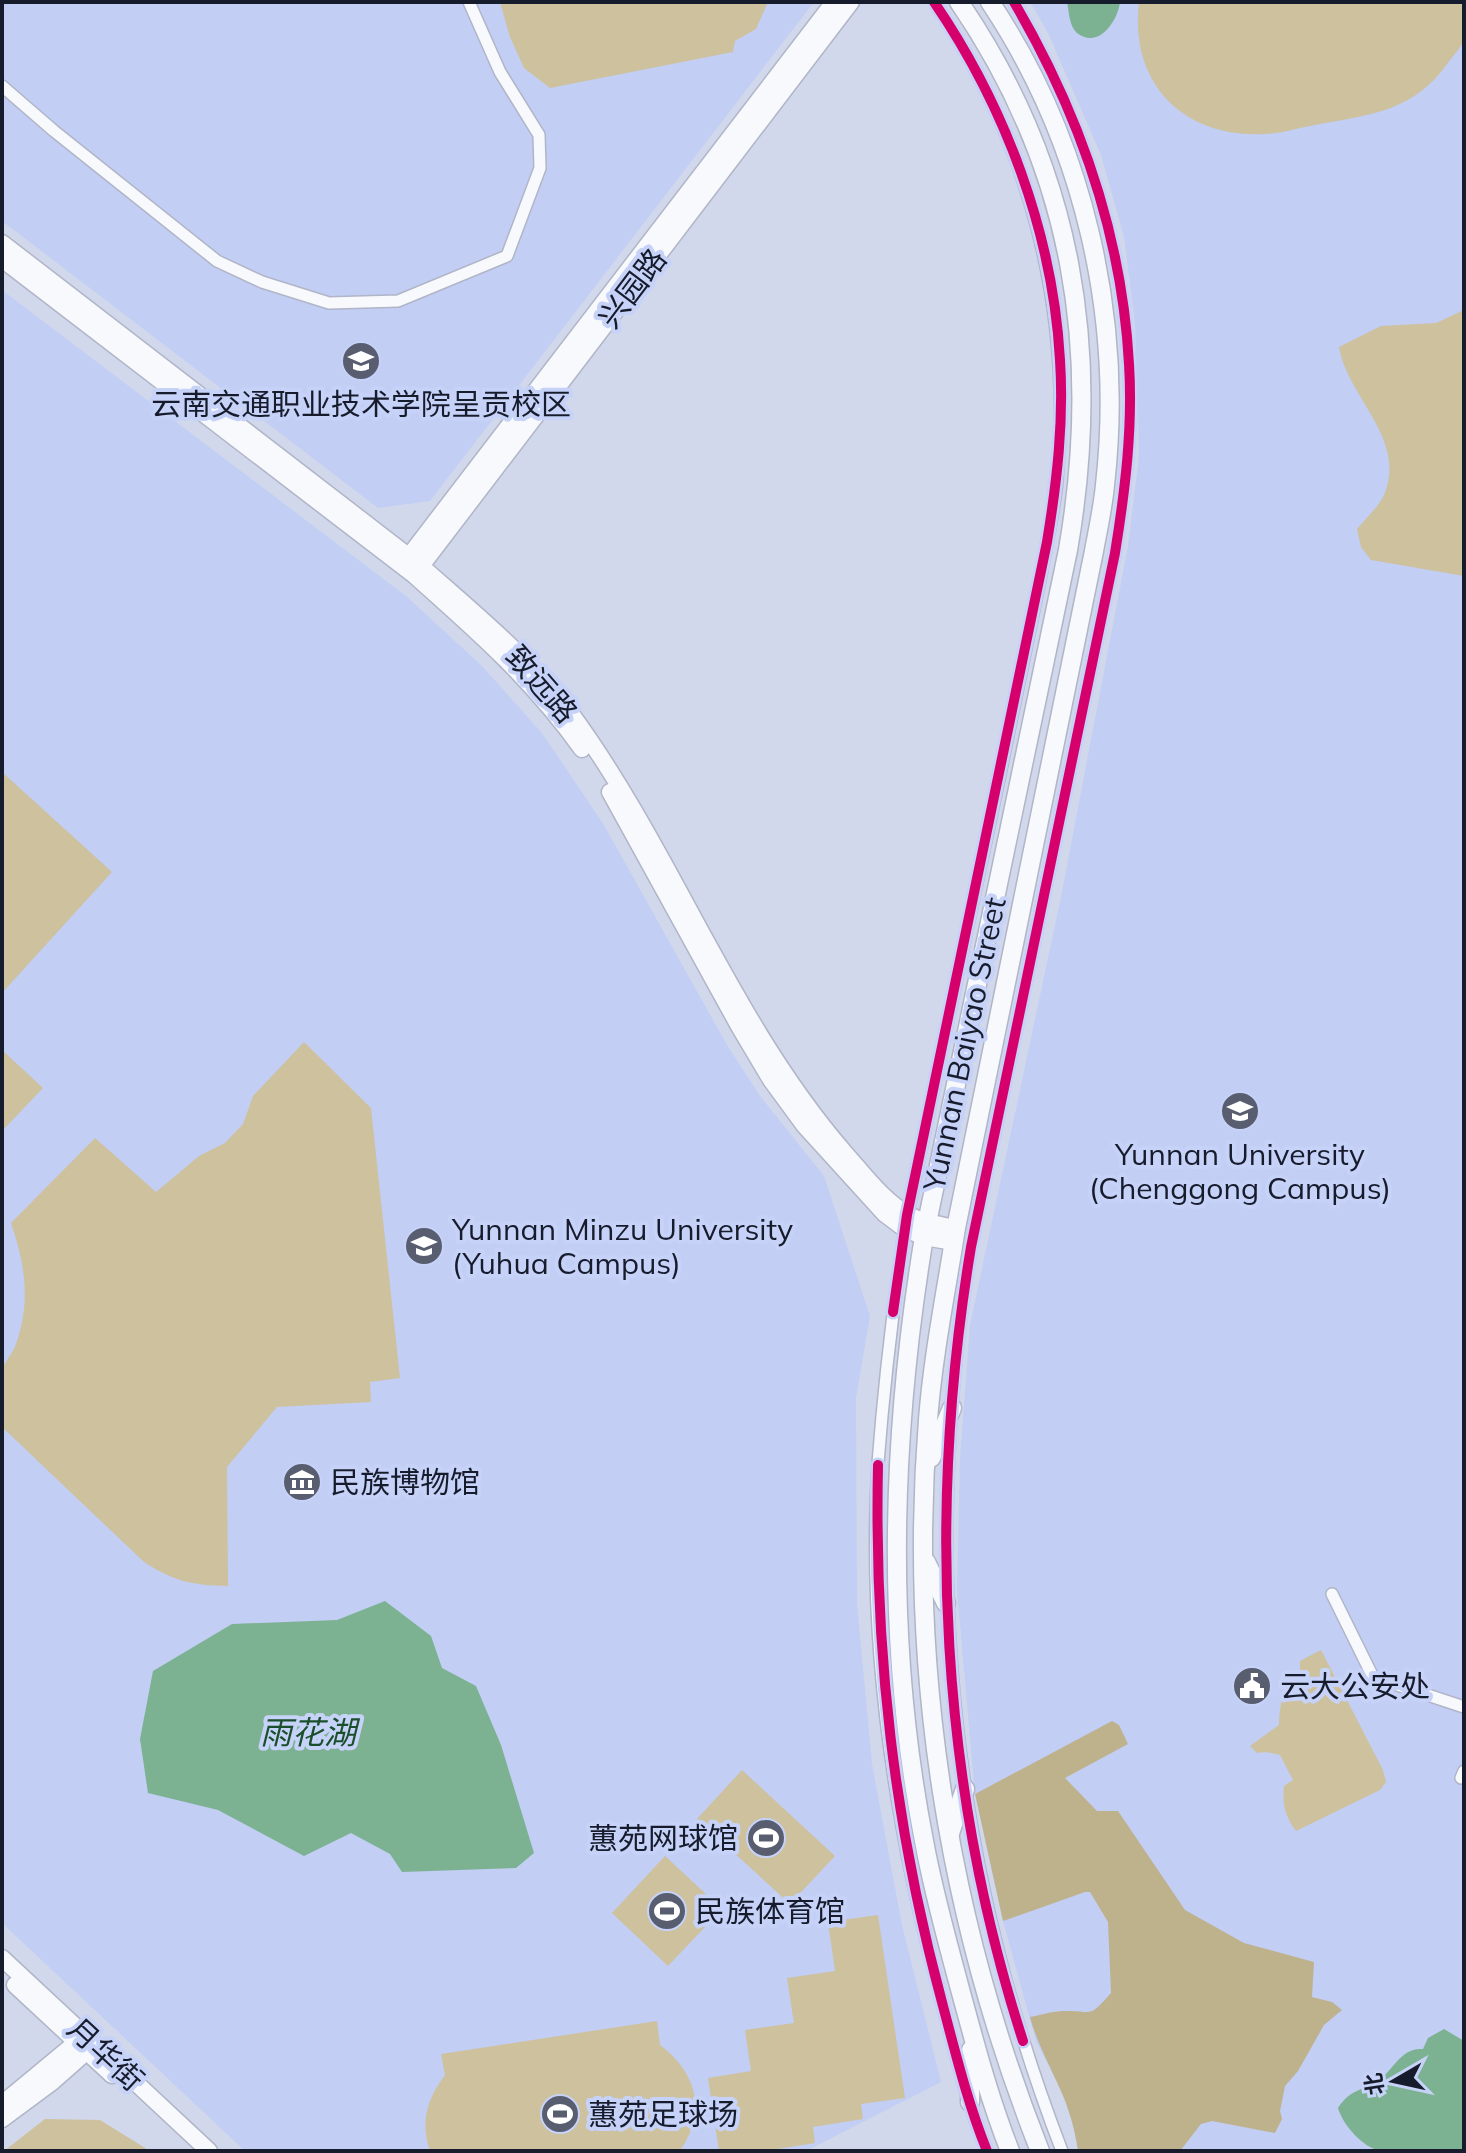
<svg xmlns="http://www.w3.org/2000/svg" width="1466" height="2153" font-family="Mulish,'Noto Sans SC',sans-serif">
<style>
.built{fill:#c2cef4}
.green{fill:#cec19e}
.forest{fill:#beb28d}
.water{fill:#7cb292}
.lines{fill:none;stroke-linecap:round;stroke-linejoin:round}
.street-casing{stroke:#b0b5c7;stroke-width:14}
.secondary-casing{stroke:#b0b5c7;stroke-width:19}
.primary-casing{stroke:#b0b5c7;stroke-width:21}
.street{stroke:#f8f9fc;stroke-width:11}
.secondary{stroke:#f8f9fc;stroke-width:16}
.primary{stroke:#f8f9fc;stroke-width:18}
.cycleway-casing{stroke:#c6d2f7;stroke-width:15}
.cycleway{stroke:#d6006c;stroke-width:10}
.labels{text-anchor:middle;dominant-baseline:central;stroke-width:8;stroke-linejoin:round;paint-order:stroke}
.street-label{font-size:30px;fill:#171c2d;stroke:#c6d2f7}
.poi-label{font-size:30px;fill:#171c2d;stroke:#c6d2f7;text-anchor:start}
.water-label{font-size:32px;font-style:italic;fill:#194f2b;stroke:#c6d2f7}
</style>
<rect width="100%" height="100%" fill="#d1d8ec"/>
<g class="built">
<polygon points="2,2 814,2 430,501 378,508 2,221"/>
<polygon points="1030,2 1464,2 1464,2151 1078,2151 1074,2129 1062,2091 1036,2041 1003,1921 975,1794 957,1591 960,1458 970,1325 1061,897 1128,546 1139,456 1135,324 1124,237 1101,155 1048,33"/>
<polygon points="2,290 406,596 481,665 542,733 604,825 727,1045 760,1096 824,1176 870,1316 856,1398 857,1604 872,1764 902,1925 941,2082 806,2151 245,2151 2,1923"/>
</g>
<g class="green">
<polygon points="500,2 768,2 756,29 735,41 733,52 550,88 524,68 510,37"/>
<path d="M 1139,2 L 1464,2 C 1464,13 1466,28 1464,39 C 1462,47 1452,57 1447,64 C 1415,110 1371,115 1320,124 C 1302,127 1284,133 1266,134 C 1184,139 1129,84 1139,2 Z"/>
<path d="M 1464,310 L 1464,576 L 1371,560 L 1361,547 L 1357,529 C 1366,518 1382,504 1386,490 C 1404,436 1347,396 1339,347 L 1381,326 L 1436,323 Z"/>
<polygon points="2,772 112,872 2,993"/>
<path d="M 304,1042 L 371,1108 L 400,1378 L 370,1382 L 371,1402 L 277,1407 L 227,1467 L 228,1586 C 192,1585 175,1582 144,1562 L 2,1427 C 2,1410 0,1387 2,1371 C 4,1362 13,1353 16,1344 C 31,1302 25,1264 11,1223 L 95,1138 L 156,1192 L 199,1156 L 225,1143 L 243,1124 L 253,1096 Z"/>
<polygon points="2,1050 43,1088 2,1131"/>
<path d="M 1321,1650 L 1383,1770 L 1386,1782 L 1380,1790 L 1296,1831 C 1285,1817 1282,1803 1284,1786 L 1293,1780 L 1280,1755 L 1266,1752 L 1257,1753 L 1250,1746 L 1279,1725 C 1280,1698 1283,1693 1300,1673 L 1300,1661 Z"/>
<polygon points="742,1770 835,1856 790,1904 697,1819"/>
<polygon points="665,1856 722,1909 668,1966 612,1913"/>
<polygon points="878,1915 905,2098 861,2104 863,2119 813,2127 815,2143 765,2151 719,2151 708,2078 751,2071 745,2030 794,2023 787,1978 835,1971 828,1922"/>
<path d="M 657,2021 L 660,2045 C 697,2073 707,2111 680,2151 L 430,2151 C 420,2122 427,2099 445,2075 L 441,2054 Z"/>
<polygon points="45,2119 100,2120 150,2151 4,2151"/>
</g>
<path class="forest" d="M 1112,1721 L 1119,1725 L 1128,1744 L 1065,1778 L 1097,1811 L 1118,1811 L 1185,1910 L 1244,1943 L 1314,1962 L 1312,1997 L 1332,2002 L 1342,2010 L 1324,2025 L 1298,2071 L 1285,2086 L 1280,2111 L 1282,2119 L 1275,2133 L 1212,2121 L 1201,2124 L 1180,2151 L 1078,2151 C 1075,2130 1069,2108 1060,2089 C 1049,2064 1037,2043 1030,2017 C 1041,2015 1053,2011 1064,2011 C 1094,2010 1087,2020 1111,1993 L 1108,1922 L 1090,1892 L 1085,1892 L 1003,1921 L 975,1794 Z"/>
<g class="water">
<path d="M 1067,2 L 1120,2 C 1118,20 1099,50 1077,33 C 1069,26 1069,11 1067,2 Z"/>
<polygon points="385,1601 431,1636 442,1668 476,1686 501,1745 534,1853 516,1868 402,1872 390,1854 351,1833 304,1856 218,1810 148,1793 140,1739 153,1671 232,1624 337,1620"/>
<path d="M 1444,2029 L 1464,2041 L 1464,2151 C 1438,2151 1407,2153 1381,2151 C 1363,2148 1343,2125 1338,2108 C 1350,2090 1358,2092 1376,2082 C 1393,2072 1400,2047 1423,2049 L 1428,2038 Z"/>
</g>
<g class="lines">
<g class="street-casing">
<g id="street">
<path d="M 934,2 C 1030,142 1073,310 1057,480 C 1054,513 1046,547 1040,580 C 1027,645 1013,709 1000,774 C 968,926 935,1077 905,1229 C 893,1307 884,1385 878,1463 C 867,1641 894,1824 940,1995 C 954,2047 966,2101 987,2151"/>
<path d="M 1014,2 C 1079,113 1122,235 1129,364 C 1133,428 1125,491 1115,553 L 971,1247 C 920,1557 949,1858 1062,2151"/>
<polyline points="2,86 54,131 217,261 262,282 329,303 398,301 507,256 540,168 539,135 500,72 469,2"/>
<polyline points="1332,1594 1373,1677 1464,1707"/>
<polyline points="1461,1778 1464,1771"/>
</g>
</g>
<g class="secondary-casing">
<g id="secondary">
<path d="M 2,243 L 421,566 C 474,613 530,658 572,715 C 674,855 730,1020 844,1152 C 863,1173 884,1202 909,1215 C 924,1223 940,1225 956,1228"/>
<path d="M 2,259 L 414,575 C 477,631 532,679 582,749"/>
<polyline points="403,564 834,2"/>
<polyline points="415,574 851,2"/>
<polyline points="610,792 740,1028 771,1080 804,1125 885,1214 905,1229 924,1237 954,1242"/>
<polyline points="2,1958 209,2151"/>
<polyline points="15,1985 112,2075"/>
<polyline points="2,2104 84,2036"/>
<polyline points="2,2119 52,2082 94,2045"/>
</g>
</g>
<g class="primary-casing">
<g id="primary">
<path d="M 959,2 C 1074,170 1102,353 1068,550 L 924,1237 C 891,1436 885,1642 924,1841 C 933,1891 947,1940 960,1989 C 975,2044 989,2098 1010,2151"/>
<path d="M 990,2 C 1084,143 1124,317 1105,485 C 1103,507 1098,529 1094,551 L 956,1228 C 946,1292 933,1355 928,1420 C 908,1669 948,1919 1040,2151"/>
<polyline points="931,1458 952,1408"/>
<polyline points="926,1562 946,1603"/>
<polyline points="950,1833 965,1789"/>
<polyline points="970,2102 971,2050"/>
</g>
</g>
<use href="#street" class="street"/>
<use href="#secondary" class="secondary"/>
<use href="#primary" class="primary"/>
<g class="cycleway-casing">
<g id="cycleway">
<path d="M 1014,2 C 1079,113 1122,235 1129,364 C 1133,428 1125,491 1115,553 L 971,1247 C 927,1511 940,1785 1023,2041"/>
<path d="M 893,1312 L 907,1215 L 1047,542 C 1057,481 1064,421 1060,360 C 1053,233 1005,106 934,2"/>
<path d="M 878,1465 C 874,1653 894,1825 943,2006 C 956,2055 968,2104 987,2151"/>
</g>
</g>
<use href="#cycleway" class="cycleway"/>
</g>
<defs>
<g id="university-disc" transform="scale(2)"><circle r="9.5" fill="#585e70" stroke="#c6d2f7"/><path d="M0-5L7-2L0 1L-7-2ZM-4 1L0 2.5L4 1V4Q0 6-4 4Z" fill="#fff"/></g>
<g id="museum-disc" transform="scale(2)"><circle r="9.5" fill="#585e70" stroke="#c6d2f7"/><path d="M0-6L6-3V-2H-6V-3ZM-5-1h2V3h-2ZM-1-1h2V3h-2ZM3-1h2V3H3ZM-6 4H6V6H-6Z" fill="#fff"/></g>
<g id="civic-disc" transform="scale(2)"><circle r="9.5" fill="#585e70" stroke="#c6d2f7"/><path d="M-.6-6.5H3V-4.5H.6V-3L4-1V1h2V6H-6V1h2V-1L-.6-3ZM-1.2 2.5V6h2.4V2.5Z" fill="#fff"/></g>
<g id="stadium-disc" transform="scale(2)"><circle r="9.5" fill="#585e70" stroke="#c6d2f7"/><path d="M0-5a6.5 5 0 1 0 0 10a6.5 5 0 1 0 0-10ZM-3.5-1.8h7v3.6h-7Z" fill="#fff"/></g>
</defs>
<g fill-rule="evenodd">
<use href="#university-disc" x="361" y="361"/>
<use href="#university-disc" x="1240" y="1111"/>
<use href="#university-disc" x="424" y="1246"/>
<use href="#museum-disc" x="302" y="1482"/>
<use href="#civic-disc" x="1252" y="1686"/>
<use href="#stadium-disc" x="766" y="1838"/>
<use href="#stadium-disc" x="667" y="1911"/>
<use href="#stadium-disc" x="560" y="2114"/>
</g>
<g class="labels">
<g class="street-label">
<text transform="translate(632 288) rotate(-53)">兴园路</text>
<text transform="translate(542 684) rotate(49)">致远路</text>
<text transform="translate(964 1044) rotate(-78)">Yunnan Baiyao Street</text>
<text transform="translate(106 2054) rotate(43)">月华街</text>
</g>
<g class="poi-label">
<text x="361" y="404" text-anchor="middle">云南交通职业技术学院呈贡校区</text>
<text x="1240" y="1154" text-anchor="middle">Yunnan University<tspan x="1240" dy="34">(Chenggong Campus)</tspan></text>
<text x="452" y="1229">Yunnan Minzu University<tspan x="452" dy="34">(Yuhua Campus)</tspan></text>
<text x="330" y="1482">民族博物馆</text>
<text x="1280" y="1686">云大公安处</text>
<text x="738" y="1838" text-anchor="end">蕙苑网球馆</text>
<text x="695" y="1911">民族体育馆</text>
<text x="588" y="2114">蕙苑足球场</text>
</g>
<g class="water-label">
<text x="308" y="1732">雨花湖</text>
</g>
</g>
<rect width="1466" height="2153" fill="none" stroke="#171c2d" stroke-width="8"/>
<g transform="translate(1394 2081) rotate(261)" stroke="#c6d2f7" stroke-width="6" paint-order="stroke">
<path d="M0-6L14 30L0 20L-14 30Z" fill="#171c2d"/>
<text y="-12" font-size="22" font-weight="bold" text-anchor="middle" fill="#171c2d">北</text>
</g>
</svg>
